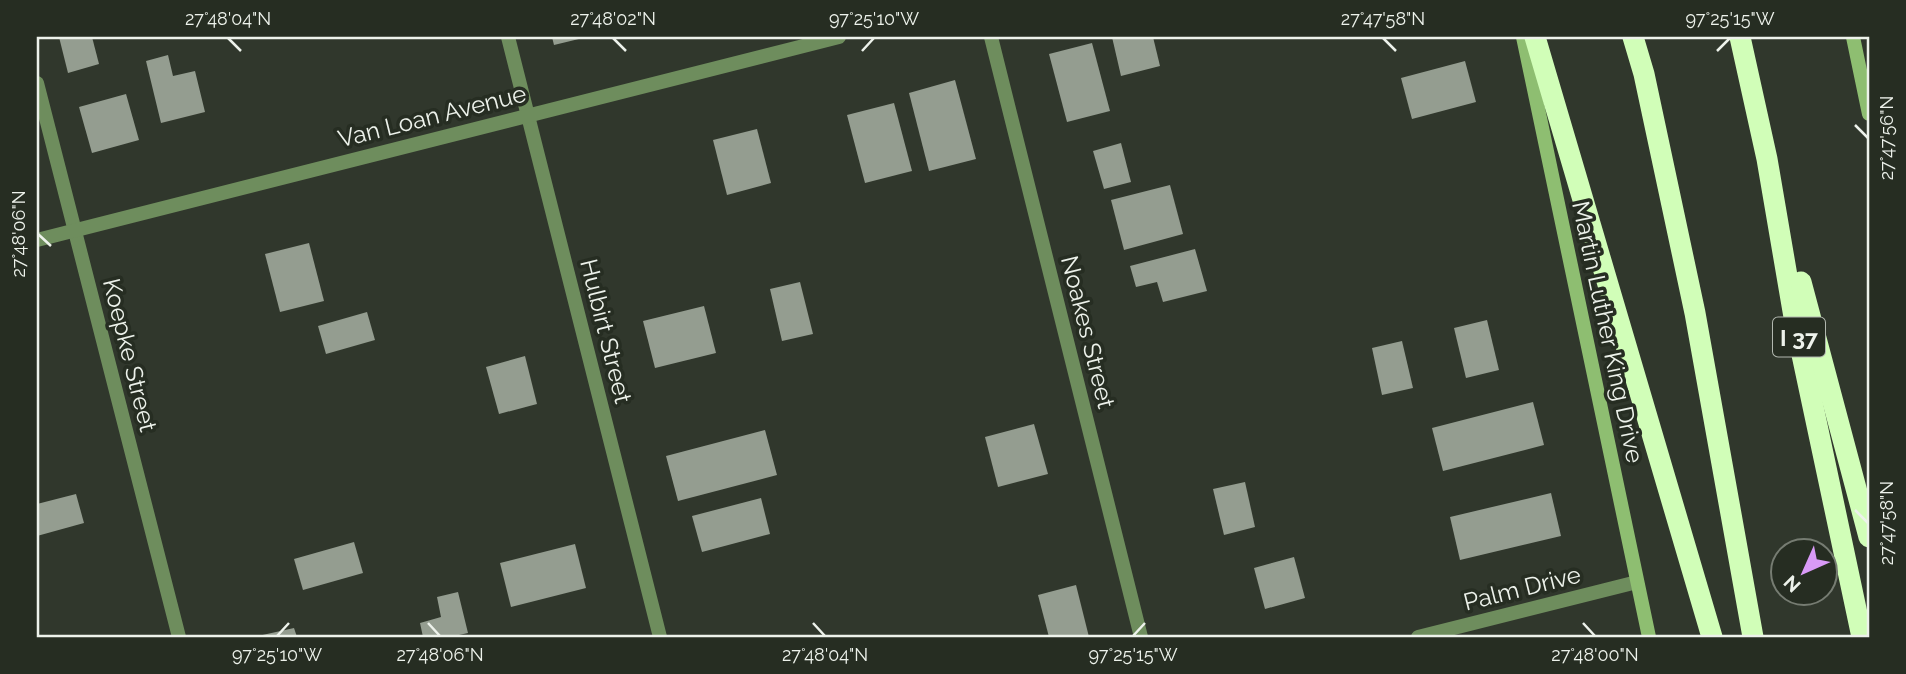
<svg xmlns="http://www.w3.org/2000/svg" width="1906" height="674" font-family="Raleway,sans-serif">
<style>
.building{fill:#949d90}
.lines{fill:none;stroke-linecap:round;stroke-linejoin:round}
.minor{stroke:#6e8d5d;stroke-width:14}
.secondary{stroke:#8ebe71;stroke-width:14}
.motorway{stroke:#d1feb8;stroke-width:21}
.ticks{fill:none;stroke:#edf2eb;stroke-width:2.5}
.labels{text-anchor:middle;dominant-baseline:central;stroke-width:7;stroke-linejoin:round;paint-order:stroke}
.shield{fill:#262d22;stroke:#b1b7af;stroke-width:2}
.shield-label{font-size:23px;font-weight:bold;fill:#edf2eb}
.street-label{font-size:24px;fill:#edf2eb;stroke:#262d22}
.neatline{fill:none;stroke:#edf2eb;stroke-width:2.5}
.ticks-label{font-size:18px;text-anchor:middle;fill:#edf2eb}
</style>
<rect width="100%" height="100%" fill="#30372c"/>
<g class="building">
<polygon points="59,37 92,37 99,64 68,73"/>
<polygon points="552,37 583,37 583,38 554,45"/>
<polygon points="1112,37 1153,37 1160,66 1121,76"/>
<polygon points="1092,43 1110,111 1067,122 1049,54"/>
<polygon points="168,55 173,76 195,71 205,112 161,123 146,61"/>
<polygon points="1465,61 1476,102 1412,119 1401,78"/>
<polygon points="955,80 976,159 929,171 909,93"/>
<polygon points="126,94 139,140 92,153 79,107"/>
<polygon points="894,103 912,171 865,183 847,115"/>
<polygon points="757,129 771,183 727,195 713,140"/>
<polygon points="1121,143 1131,182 1104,189 1093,151"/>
<polygon points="1170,185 1183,234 1124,250 1111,200"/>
<polygon points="309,243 324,301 280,312 265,254"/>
<polygon points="1195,249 1207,291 1163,302 1157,282 1136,287 1130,266"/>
<polygon points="800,282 813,334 782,341 770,289"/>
<polygon points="704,306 716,353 655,368 643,321"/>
<polygon points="367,312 375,340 326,354 318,326"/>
<polygon points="1487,320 1499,370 1466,378 1454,328"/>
<polygon points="1402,341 1413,388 1382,395 1372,348"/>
<polygon points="525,356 537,404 499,414 486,367"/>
<polygon points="1533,402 1544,445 1443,471 1432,428"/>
<polygon points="1034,424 1048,474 998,487 985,437"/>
<polygon points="765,430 777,475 678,501 666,456"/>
<polygon points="1245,482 1255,527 1224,535 1213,489"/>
<polygon points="1551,493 1561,536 1460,560 1450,517"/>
<polygon points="76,494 84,523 37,536 37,504"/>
<polygon points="761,498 770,534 702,552 692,516"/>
<polygon points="354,542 363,573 303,590 294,559"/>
<polygon points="575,544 586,588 511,607 500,563"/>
<polygon points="1294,557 1305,598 1265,609 1254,568"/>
<polygon points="1076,585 1089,637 1049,637 1038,595"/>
<polygon points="458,592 468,633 450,637 423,637 420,623 441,617 437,597"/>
<polygon points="294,628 297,637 259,637 258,636"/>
</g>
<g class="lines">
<g class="minor">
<polyline points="508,37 660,637"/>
<polyline points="991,37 1141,637"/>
<polyline points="37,83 179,637"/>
<polyline points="37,240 839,37"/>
<polyline points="1418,637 1637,582"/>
</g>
<g class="secondary">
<polyline points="1523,37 1649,637"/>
<polyline points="1853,37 1869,114"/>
</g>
<g class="motorway">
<polyline points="1535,37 1712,637"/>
<polyline points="1633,37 1644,74 1695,313 1753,637"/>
<polyline points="1740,37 1767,159 1794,317 1862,637"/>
<polyline points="1801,282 1869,537"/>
</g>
</g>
<path class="ticks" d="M 228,38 L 241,51M 613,38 L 626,51M 1383,38 L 1396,51M 862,51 L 874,38M 1717,51 L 1730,38M 1855,125 L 1868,138M 38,234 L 51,246M 1855,510 L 1868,523M 428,623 L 440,636M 813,623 L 825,636M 1583,623 L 1595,636M 277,636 L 289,623M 1133,636 L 1145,623"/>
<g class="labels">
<rect class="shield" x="1773" y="317.5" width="52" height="39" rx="5"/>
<g class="shield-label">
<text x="1799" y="337">I 37</text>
</g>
<g class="street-label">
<text transform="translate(432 116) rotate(-14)">Van Loan Avenue</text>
<text transform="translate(606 331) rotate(76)">Hulbirt Street</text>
<text transform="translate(1088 332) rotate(76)">Noakes Street</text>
<text transform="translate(1608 332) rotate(78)">Martin Luther King Drive</text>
<text transform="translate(130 355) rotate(76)">Koepke Street</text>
<text transform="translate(1522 588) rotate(-14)">Palm Drive</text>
</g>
</g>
<rect width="1906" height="674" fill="none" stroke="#262d22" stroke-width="77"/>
<g transform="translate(1804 572) rotate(225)"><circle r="33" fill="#262d22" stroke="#767c72" stroke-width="2"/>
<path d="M0-5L12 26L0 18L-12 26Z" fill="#d99af7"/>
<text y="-10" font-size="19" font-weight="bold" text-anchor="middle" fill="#edf2eb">N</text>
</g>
<rect x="38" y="38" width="1830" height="598" class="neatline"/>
<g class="ticks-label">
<text x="228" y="25">27°48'04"N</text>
<text x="613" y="25">27°48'02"N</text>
<text x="874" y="25">97°25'10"W</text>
<text x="1383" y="25">27°47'58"N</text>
<text x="1730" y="25">97°25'15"W</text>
<text transform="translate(1887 138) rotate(-90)" y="6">27°47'56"N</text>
<text transform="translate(19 234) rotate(-90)" y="6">27°48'06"N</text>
<text transform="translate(1887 523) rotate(-90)" y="6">27°47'58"N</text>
<text x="277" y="661">97°25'10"W</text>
<text x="440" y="661">27°48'06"N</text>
<text x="825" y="661">27°48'04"N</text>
<text x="1133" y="661">97°25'15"W</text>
<text x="1595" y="661">27°48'00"N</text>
</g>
</svg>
